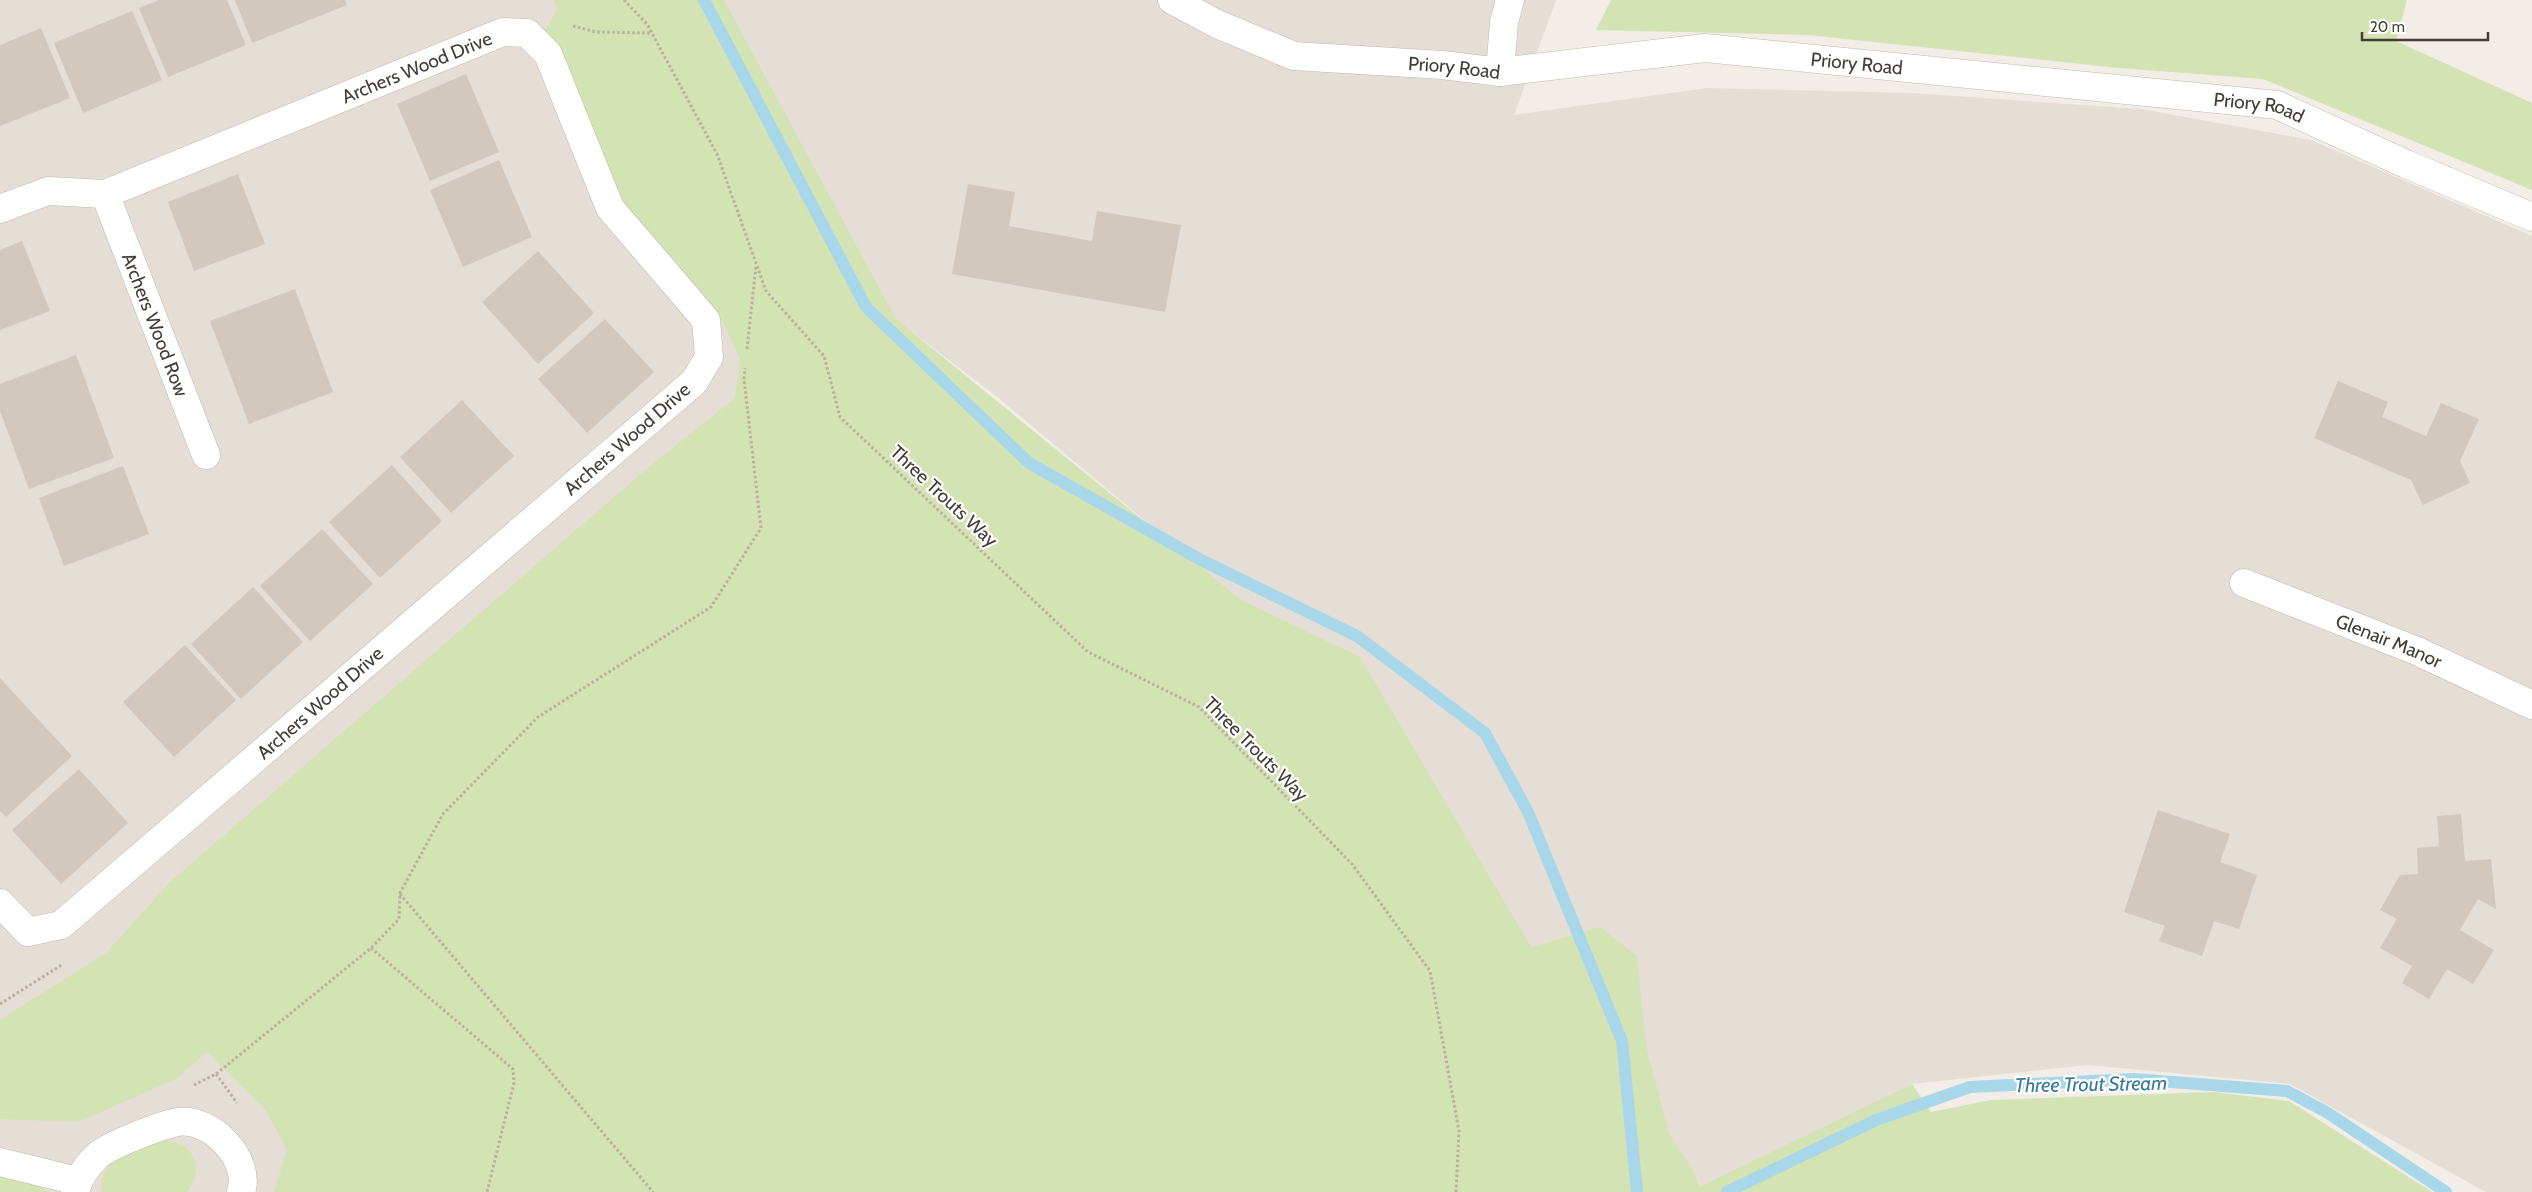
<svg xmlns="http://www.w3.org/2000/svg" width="2532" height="1192" font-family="Cabin,sans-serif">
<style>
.residential{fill:#e5ded6;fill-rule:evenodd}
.green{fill:#d3e3b3}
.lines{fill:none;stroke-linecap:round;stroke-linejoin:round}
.stream{stroke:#a8d7ea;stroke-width:12}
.building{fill:#d3c8bd}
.minor-casing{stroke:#c0b7ad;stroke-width:29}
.path{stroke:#bdae9d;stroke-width:3;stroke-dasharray:2.5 2.5;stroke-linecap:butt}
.minor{stroke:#fff;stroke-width:28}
.labels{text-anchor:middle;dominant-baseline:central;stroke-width:4.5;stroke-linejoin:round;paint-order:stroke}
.street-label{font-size:19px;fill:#443d37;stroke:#fff}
.water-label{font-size:20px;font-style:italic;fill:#357a98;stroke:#fff}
</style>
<rect width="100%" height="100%" fill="#f2ede7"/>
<path class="residential" d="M 0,0 L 1556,0 L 1514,115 L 1707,88 L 1910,93 L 2141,109 L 2311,140 L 2532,236 L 2532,1192 L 2486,1192 L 2290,1084 L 2088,1065 L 1912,1084 L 1689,1192 L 0,1192 ZM 899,322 L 996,396 L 1236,597 Z"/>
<g class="green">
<polygon points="554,0 724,0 896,319 1241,600 1360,657 1531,947 1600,927 1637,956 1646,1045 1669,1134 1694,1171 1699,1187 1912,1084 1931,1112 1991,1100 2214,1092 2289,1101 2432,1192 274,1192 287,1149 266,1111 207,1052 176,1079 78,1122 0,1119 0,1020 106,953 170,882 644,471 735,398 740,359 723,322 612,191 545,31 557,9"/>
<polygon points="1611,0 2407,0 2396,41 2532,103 2532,190 2263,79 2119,68 1808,35 1596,30"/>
<path d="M 163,1140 C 193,1141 206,1168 187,1192 L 102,1192 C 96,1157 138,1150 163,1140 Z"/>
<polygon points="0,1172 25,1176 48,1192 0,1192"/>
</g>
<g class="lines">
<g class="stream">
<polyline points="704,0 866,307 1029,463 1201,560 1357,636 1485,733 1528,812 1622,1041 1637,1192"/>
<polyline points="1727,1192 1876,1120 1970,1087 2134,1079 2287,1091 2328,1113 2446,1192"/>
</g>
</g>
<g class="building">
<polygon points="159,0 227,0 246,45 168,77 139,8"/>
<polygon points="235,0 345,0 347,5 252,43"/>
<polygon points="132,11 162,80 83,113 54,43"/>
<polygon points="41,28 70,98 0,126 0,45"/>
<polygon points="466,74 499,152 430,181 397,104"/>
<polygon points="499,160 532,237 463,267 430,190"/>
<polygon points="238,174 265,244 194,271 168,202"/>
<polygon points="968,184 1015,192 1009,226 1092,241 1097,211 1181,225 1165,312 952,274"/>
<polygon points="22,241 50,311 0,330 0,250"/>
<polygon points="538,251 594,313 538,364 482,302"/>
<polygon points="295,289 333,392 249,424 210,321"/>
<polygon points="605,319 654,372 587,433 538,379"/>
<polygon points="76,355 114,458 29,489 0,411 0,384"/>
<polygon points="2338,381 2388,402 2382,417 2426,436 2441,403 2479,419 2460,461 2470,483 2423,505 2411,480 2314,438"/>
<polygon points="462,400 514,456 451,513 400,457"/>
<polygon points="392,465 442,521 380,578 329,522"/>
<polygon points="123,466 149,534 64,566 39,498"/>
<polygon points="322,529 373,584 310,641 260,586"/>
<polygon points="253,587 303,642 241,699 191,644"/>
<polygon points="185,645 236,700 174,757 123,702"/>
<polygon points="0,678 72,756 6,817 0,811"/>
<polygon points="79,769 128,823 61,884 12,830"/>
<polygon points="2158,810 2230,834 2220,862 2257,875 2239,929 2214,921 2202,956 2159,941 2165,926 2124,912"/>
<polygon points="2461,814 2465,861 2491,859 2496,909 2478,899 2460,930 2494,950 2473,984 2447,969 2429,999 2402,983 2412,966 2380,948 2397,919 2380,910 2400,875 2418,874 2417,848 2439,846 2437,816"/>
</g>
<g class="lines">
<g class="minor-casing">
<g id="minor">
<path id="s1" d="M 1172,0 L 1217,24 L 1294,56 L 1442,65 L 1500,72 L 1705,48 L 2277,105 L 2406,164 L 2532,217"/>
<polyline points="1500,72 1504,22 1510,0"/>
<path id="s2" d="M 105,194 L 206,455"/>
<path id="s3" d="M 0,209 L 48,191 L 105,194 L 503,32 L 527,33 L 548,54 L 610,208 L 706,320 L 709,357 L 694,382 L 61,925 L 28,932 L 0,903"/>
<path id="s4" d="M 2244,583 L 2417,651 L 2532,705"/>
<polyline points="0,1162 78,1181"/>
<path d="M 75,1192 C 78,1179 87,1166 97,1156 C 109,1145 161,1125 178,1122 C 211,1117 252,1160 241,1192"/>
</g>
</g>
<g class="path">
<polyline points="624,0 647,24 717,154 766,291 824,356 840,417 1088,652 1199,707 1352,864 1430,971 1459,1131 1456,1192"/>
<polyline points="573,26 596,32 651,33"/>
<polyline points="747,349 756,266"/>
<polyline points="400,894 653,1192"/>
<polyline points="371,948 513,1069 514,1083 487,1192"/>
<polyline points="0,1004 63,964"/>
<polyline points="216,1074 237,1103"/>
<polyline points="194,1085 216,1074 371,948 399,919 400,893 443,814 538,717 711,607 761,528 744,379 745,368"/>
</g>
<use href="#minor" class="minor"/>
</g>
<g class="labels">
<g class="street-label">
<text stroke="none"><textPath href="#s1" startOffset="700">Priory Road</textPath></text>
<text stroke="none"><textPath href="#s3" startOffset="445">Archers Wood Drive</textPath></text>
<text stroke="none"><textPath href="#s1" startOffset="295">Priory Road</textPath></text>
<text stroke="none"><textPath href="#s1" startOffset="1105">Priory Road</textPath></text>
<text stroke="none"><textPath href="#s2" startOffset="140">Archers Wood Row</textPath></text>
<text transform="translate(627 439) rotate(-41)">Archers Wood Drive</text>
<text transform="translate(944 496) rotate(43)">Three Trouts Way</text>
<text stroke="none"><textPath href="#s4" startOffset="156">Glenair Manor</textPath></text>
<text transform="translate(320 703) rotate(-41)">Archers Wood Drive</text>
<text transform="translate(1256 749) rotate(45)">Three Trouts Way</text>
</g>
<g class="water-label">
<text transform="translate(2091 1084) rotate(-1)">Three Trout Stream</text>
</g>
</g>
<path d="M2362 32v8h126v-8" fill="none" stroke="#443d37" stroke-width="2.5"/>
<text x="2370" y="32" font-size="15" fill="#443d37" stroke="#ffffff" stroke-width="4" paint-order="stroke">20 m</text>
</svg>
